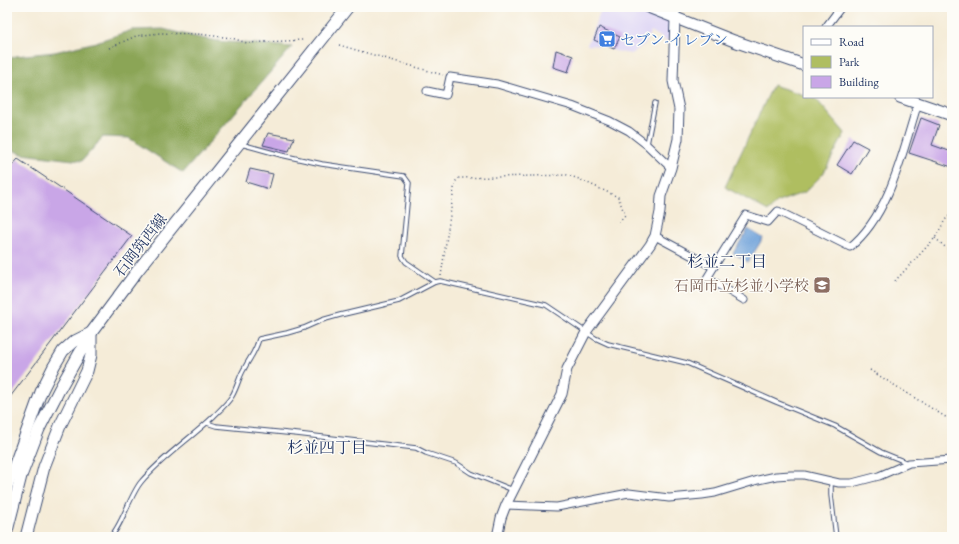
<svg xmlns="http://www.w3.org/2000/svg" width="959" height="544" font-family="'EB Garamond','Noto Serif JP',serif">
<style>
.built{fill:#ded5f5}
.green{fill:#afbe61;stroke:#657660}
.forest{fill:#8ba557;stroke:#536a5a}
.water{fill:#6da0d9;stroke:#44689c}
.building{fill:#c9a6e7}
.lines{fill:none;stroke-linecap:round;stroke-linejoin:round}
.service-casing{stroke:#3c4b70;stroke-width:5.5}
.minor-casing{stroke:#3c4b70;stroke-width:9}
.tertiary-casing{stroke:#3c4b70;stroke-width:11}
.primary-casing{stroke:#3c4b70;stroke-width:13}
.path{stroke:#3c4b70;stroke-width:1.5;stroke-dasharray:1 3;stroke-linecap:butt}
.service{stroke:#fff;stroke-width:3.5}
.minor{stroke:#fff;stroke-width:7}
.tertiary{stroke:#fff;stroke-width:9}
.primary{stroke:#fff;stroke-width:11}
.labels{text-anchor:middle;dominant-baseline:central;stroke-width:3;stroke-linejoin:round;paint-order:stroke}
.shop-label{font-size:15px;fill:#366cbe;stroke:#fdfcf7;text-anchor:start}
.street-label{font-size:15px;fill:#1b2f5e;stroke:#fdfcf7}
.education-label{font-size:15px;fill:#785e54;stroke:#fdfcf7;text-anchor:end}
.neighbourhood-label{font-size:16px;fill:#1b2f5e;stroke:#fdfcf7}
</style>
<rect width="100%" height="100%" fill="#fdfcf7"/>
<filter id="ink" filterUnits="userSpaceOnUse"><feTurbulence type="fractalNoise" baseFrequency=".025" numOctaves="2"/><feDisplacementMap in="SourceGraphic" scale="8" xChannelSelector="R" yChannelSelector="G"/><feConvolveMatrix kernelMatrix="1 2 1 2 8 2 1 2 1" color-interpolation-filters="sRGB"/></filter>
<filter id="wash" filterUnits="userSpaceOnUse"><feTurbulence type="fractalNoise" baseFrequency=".012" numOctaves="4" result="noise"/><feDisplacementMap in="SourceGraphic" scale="16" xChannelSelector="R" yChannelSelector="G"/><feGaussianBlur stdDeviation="0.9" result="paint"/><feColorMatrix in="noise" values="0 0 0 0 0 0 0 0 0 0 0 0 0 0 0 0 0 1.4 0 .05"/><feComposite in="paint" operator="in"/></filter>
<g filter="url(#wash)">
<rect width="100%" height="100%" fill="#f5ecd8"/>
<polygon class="built" points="602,7 642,7 672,20 668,42 651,31 645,44 631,54 615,51 603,46 587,45"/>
<polygon class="green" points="773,85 804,95 804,97 816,99 845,133 823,174 805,192 778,202 768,211 725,187"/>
<path class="forest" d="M 163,29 C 184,34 205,40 227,42 C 248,43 270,45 292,47 L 183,173 L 129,138 L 103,137 L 82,161 L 22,154 L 7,148 L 7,60 L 16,56 L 55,52 L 96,42 L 132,30 Z"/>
<polygon class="water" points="748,229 763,238 748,262 733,253"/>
<g id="blocks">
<g class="building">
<polygon points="599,27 620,37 614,49 594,40"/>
<polygon points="556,50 573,56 568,72 553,67"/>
<polygon points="921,118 939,125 932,145 952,152 952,167 909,153"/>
<polygon points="268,133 294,138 289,151 263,145"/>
<polygon points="853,140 868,148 852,174 837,165"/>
<polygon points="18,159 132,236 7,401 7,171"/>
<polygon points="250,169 273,174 269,189 246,182"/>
</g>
</g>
</g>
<g filter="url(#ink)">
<use href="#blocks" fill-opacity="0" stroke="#3c4b70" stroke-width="1"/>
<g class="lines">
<g class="service-casing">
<g id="service">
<polyline points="241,144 281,155 322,164 404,176 409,183 402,256 406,262 435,282"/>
<polyline points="647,144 655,103"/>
<polyline points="207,423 216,426 297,434 416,448 426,453 456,463 471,473 513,490"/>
<polyline points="831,482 831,495 836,537"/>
<path d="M 110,537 C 121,528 130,495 141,482 C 162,457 190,439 213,417 C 220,410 227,404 232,396 C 237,388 239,377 244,369 C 250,357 255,353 259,339 L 287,333 L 304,328 L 322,320 L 340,315 L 399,301 L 435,282 L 440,281 L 546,305 L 595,338 L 608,344 L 687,363 L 776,402 L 835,426 L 881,452 L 908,463"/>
</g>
</g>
<g class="minor-casing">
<g id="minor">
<polyline points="675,18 677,7"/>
<polyline points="826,27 841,7"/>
<polyline points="427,91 446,95 450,77 497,84 572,106 610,121 629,131 647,145 671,168"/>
<polyline points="655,236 713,267"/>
<path d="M 744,300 L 707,278 L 746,215 L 768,222 L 778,211 L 850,247 C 890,215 903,150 918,103"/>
<polyline points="506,505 557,507 629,493 669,498 702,495 715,493 758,480 776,476 791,475 804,475 839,483 852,483 879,476 909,463 952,460"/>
</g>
</g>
<g class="tertiary-casing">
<polyline id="tertiary" points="497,537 501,518 506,505 562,394 567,369 586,332 650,245 655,236 660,212 661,196 671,168 678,139 679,109 673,81 675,18"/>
</g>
<g class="primary-casing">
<g id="primary">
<polyline points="648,7 734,41 804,65"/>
<polyline points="900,97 952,115"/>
<polyline points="7,486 41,392 54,366 63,351 73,342 91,333"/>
<polyline points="7,531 21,476 39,429 59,390 91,333 138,270 348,7"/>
<polyline points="26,537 44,467 60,426 87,371 91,355 91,334"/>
</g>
</g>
<g class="path">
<polyline points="339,45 443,75"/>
<polyline points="109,48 136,36 160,33 198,34 232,38 247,43 303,40"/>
<polyline points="935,238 952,253"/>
<polyline points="441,276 455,182 459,178 567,175 579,179 618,197 625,215 619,222"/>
<polyline points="895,281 935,238 945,220 952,213"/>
<polyline points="870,370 952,421"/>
</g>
<use href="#service" class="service"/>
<use href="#minor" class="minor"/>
<use href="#tertiary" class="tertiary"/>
<use href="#primary" class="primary"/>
</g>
</g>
<defs>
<g id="supermarket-square" transform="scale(0.9)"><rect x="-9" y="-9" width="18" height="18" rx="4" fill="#3f7fe0" stroke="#fdfcf7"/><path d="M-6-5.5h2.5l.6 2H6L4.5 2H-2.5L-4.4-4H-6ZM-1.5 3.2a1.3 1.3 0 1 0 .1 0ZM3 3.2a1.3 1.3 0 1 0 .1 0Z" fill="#fff"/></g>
<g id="school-square" transform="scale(0.9)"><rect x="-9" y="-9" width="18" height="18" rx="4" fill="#8d6e63" stroke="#fdfcf7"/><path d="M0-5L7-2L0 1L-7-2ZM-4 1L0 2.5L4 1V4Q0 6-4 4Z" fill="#fff"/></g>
</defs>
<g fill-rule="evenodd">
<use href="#supermarket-square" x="607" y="39"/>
<use href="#school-square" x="822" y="285"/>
</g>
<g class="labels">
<g class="shop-label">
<text x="620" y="39">セブン-イレブン</text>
</g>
<g class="street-label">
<text transform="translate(140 245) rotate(-52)">石岡筑西線</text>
</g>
<g class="education-label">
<text x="809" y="285">石岡市立杉並小学校</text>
</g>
<g class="neighbourhood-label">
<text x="727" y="261">杉並二丁目</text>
<text x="327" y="447">杉並四丁目</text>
</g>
</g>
<rect width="959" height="544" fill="none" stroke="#fdfcf7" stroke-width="24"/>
<rect x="803" y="26" width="130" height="72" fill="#fdfcf7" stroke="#a3aaba"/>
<rect x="811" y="39" width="20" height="6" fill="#ffffff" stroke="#a3aaba"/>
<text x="839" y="46" font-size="12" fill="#1b2f5e">Road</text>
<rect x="811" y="56" width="20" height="12" fill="#afbe61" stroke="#a3aaba"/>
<text x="839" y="66" font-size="12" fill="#1b2f5e">Park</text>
<rect x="811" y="76" width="20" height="12" fill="#c9a6e7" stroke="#a3aaba"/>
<text x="839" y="86" font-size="12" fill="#1b2f5e">Building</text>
</svg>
